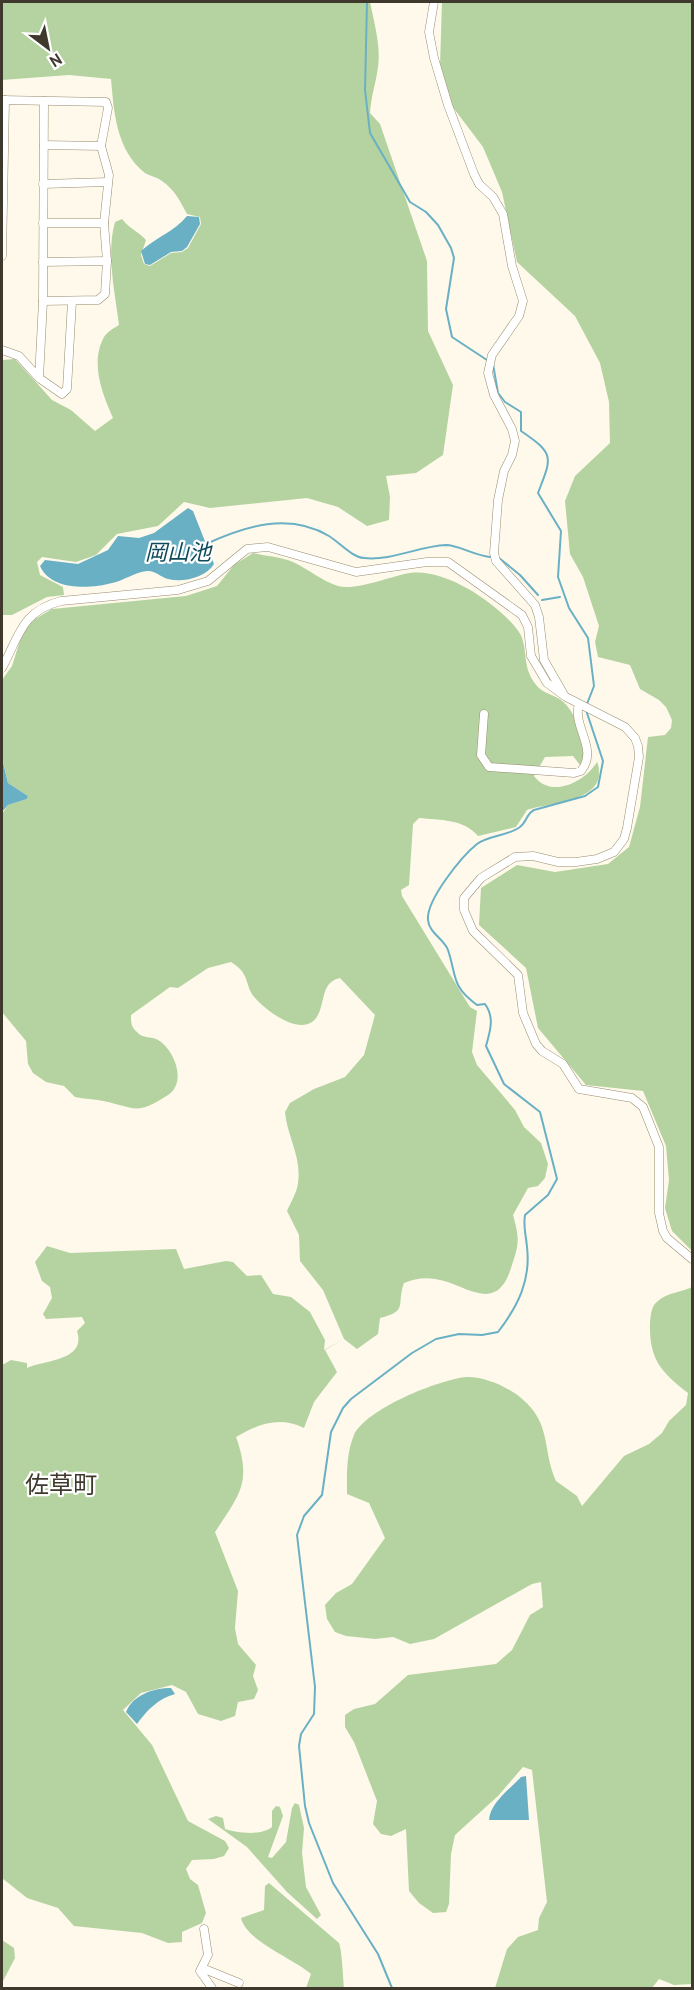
<svg xmlns="http://www.w3.org/2000/svg" width="694" height="1990" font-family="'PT Sans','Noto Sans JP',sans-serif">
<style>
.forest{fill:#b5d3a0}
.water{fill:#6ab0c4}
.lines{fill:none;stroke-linecap:round;stroke-linejoin:round}
.stream{stroke:#6ab0c4;stroke-width:2}
.street-casing{stroke:#988c6e;stroke-width:9}
.street{stroke:#fff;stroke-width:8}
.labels{text-anchor:middle;dominant-baseline:central;stroke-width:4.5;stroke-linejoin:round;paint-order:stroke}
.water-label{font-size:22px;font-style:italic;fill:#0d4b5a;stroke:#fff}
.quarter-label{font-size:24px;fill:#3e392c;stroke:#fff}
</style>
<rect width="100%" height="100%" fill="#fef9eb"/>
<g class="forest">
<path d="M 2,2 L 370,2 C 374,22 381,46 378,67 C 376,83 371,96 370,113 L 380,124 L 427,261 L 428,331 L 453,385 L 443,455 L 416,473 L 386,476 L 390,497 L 389,520 L 367,526 L 338,507 L 307,498 L 210,508 L 184,502 L 158,526 L 117,534 L 96,555 L 76,562 L 42,557 L 37,562 L 40,575 L 63,587 L 64,595 L 47,597 L 12,615 L 2,615 L 2,360 L 15,359 L 52,400 L 71,410 L 95,431 L 113,418 C 102,393 90,363 104,337 C 107,332 114,328 119,325 C 115,293 106,253 115,222 L 122,219 C 130,229 139,232 146,240 L 141,255 L 144,264 L 150,266 L 171,253 L 182,252 L 188,248 L 201,224 L 200,217 L 187,214 C 180,201 175,190 162,181 C 157,177 150,176 145,173 C 116,150 114,112 111,79 L 69,75 L 2,80 Z"/>
<polygon points="442,2 692,2 692,1251 672,1231 668,1218 665,1208 669,1180 666,1146 643,1091 586,1085 538,1028 526,968 479,925 481,888 517,865 555,872 608,864 629,847 640,807 648,737 665,735 671,728 672,720 666,707 659,700 640,689 630,665 598,657 595,642 599,626 583,577 570,554 565,501 575,476 610,443 609,402 600,363 575,316 517,262 502,192 483,147 452,106 440,66"/>
<path d="M 253,553 C 266,556 281,557 293,562 C 308,569 322,581 338,586 C 356,591 391,576 410,573 C 445,568 495,602 516,628 C 531,645 519,665 537,686 C 543,693 554,695 561,700 C 577,712 586,744 584,762 L 580,765 L 573,756 L 545,757 L 534,776 C 551,799 585,782 597,762 C 599,766 599,769 599,775 C 597,802 547,803 527,810 L 516,827 L 478,836 C 464,819 440,820 419,818 L 413,824 L 409,885 L 401,890 L 402,896 L 470,1007 L 477,1011 L 472,1052 L 477,1065 L 515,1110 L 524,1127 L 541,1143 L 548,1164 L 545,1178 L 538,1186 L 528,1188 L 513,1215 C 520,1240 519,1244 511,1268 C 496,1317 463,1282 435,1279 C 424,1277 414,1279 404,1283 C 396,1304 409,1311 380,1318 L 378,1334 L 357,1349 L 344,1339 L 325,1350 L 337,1372 L 314,1402 L 304,1428 C 280,1416 258,1424 236,1437 C 252,1482 240,1494 215,1532 L 238,1591 L 235,1628 L 238,1644 L 256,1665 L 253,1676 L 258,1690 L 254,1699 L 238,1702 L 235,1716 L 221,1721 L 198,1714 L 186,1692 L 172,1685 L 141,1693 L 123,1710 L 152,1745 L 188,1821 L 225,1841 L 229,1848 L 224,1856 L 214,1859 L 192,1860 L 186,1869 L 190,1879 L 198,1885 L 206,1913 L 202,1923 L 182,1932 L 182,1942 L 168,1943 L 142,1933 L 74,1926 L 58,1908 L 27,1898 L 2,1878 L 2,1365 L 11,1360 L 27,1363 L 27,1368 C 44,1360 87,1361 77,1331 L 85,1323 L 82,1317 L 46,1319 L 43,1314 L 52,1298 L 50,1287 L 42,1281 L 35,1262 L 47,1246 L 70,1253 L 176,1249 L 184,1269 L 226,1261 L 233,1262 L 247,1276 L 261,1275 L 273,1294 L 291,1297 L 310,1312 L 325,1340 L 324,1350 L 344,1339 L 323,1290 L 300,1261 L 299,1235 L 287,1211 C 291,1202 297,1192 298,1183 C 302,1158 287,1136 285,1112 L 290,1103 L 314,1089 L 345,1077 L 364,1055 L 375,1015 L 340,978 C 317,983 328,1010 312,1022 C 296,1033 267,1011 256,999 C 243,985 252,975 231,962 L 208,968 L 178,988 L 170,987 L 131,1015 C 131,1023 131,1027 137,1032 C 143,1039 151,1036 158,1040 C 175,1050 187,1083 168,1095 C 135,1116 137,1108 103,1101 C 94,1099 84,1099 75,1097 L 64,1086 L 46,1082 L 33,1073 L 28,1064 L 26,1041 L 2,1012 L 2,814 L 8,805 L 27,799 L 28,796 L 8,783 L 2,757 L 2,680 L 12,666 L 23,631 L 35,619 L 52,609 L 186,596 L 217,586 L 234,565 Z"/>
<path d="M 692,1287 L 692,1984 L 674,1985 L 659,1979 L 652,1988 L 495,1988 L 507,1949 L 518,1937 L 538,1930 L 539,1918 L 547,1902 L 532,1770 L 523,1767 L 498,1796 L 455,1835 L 451,1854 L 449,1904 L 446,1912 L 433,1913 L 419,1903 L 409,1891 L 406,1829 L 391,1836 L 381,1834 L 373,1824 L 377,1801 L 354,1742 L 345,1727 L 345,1715 L 354,1709 L 375,1704 L 408,1675 L 496,1664 L 512,1650 L 530,1615 L 543,1607 L 541,1582 L 532,1584 L 434,1639 L 410,1644 L 393,1637 L 375,1639 L 346,1636 L 335,1632 L 327,1619 L 325,1605 L 336,1593 L 352,1584 L 385,1538 L 369,1503 L 347,1494 C 347,1475 346,1454 354,1435 C 366,1409 438,1380 466,1377 C 484,1376 508,1387 521,1398 C 552,1423 542,1450 556,1481 L 577,1496 L 582,1506 L 624,1456 L 649,1444 L 662,1433 L 669,1421 L 686,1405 L 688,1393 C 660,1371 649,1359 650,1322 C 651,1314 651,1306 658,1301 C 666,1293 682,1292 692,1287 Z"/>
<path d="M 295,1803 L 299,1805 L 304,1828 L 302,1853 L 306,1887 L 321,1915 L 317,1919 L 287,1892 L 247,1847 L 208,1819 L 216,1816 L 223,1818 L 225,1829 C 238,1833 261,1836 272,1827 L 272,1811 L 276,1806 L 280,1807 L 283,1816 L 268,1857 L 272,1858 L 286,1842 L 292,1808 Z"/>
<path d="M 269,1883 L 339,1943 C 342,1951 343,1977 344,1988 L 306,1988 L 311,1974 C 293,1958 247,1942 241,1918 L 264,1910 L 265,1886 Z"/>
<polygon points="2,1940 14,1948 15,1958 2,1983"/>
</g>
<g class="water">
<path d="M 187,216 L 199,217 L 200,224 L 187,247 L 182,251 L 171,252 L 150,265 L 145,264 L 141,251 C 156,237 174,232 187,216 Z"/>
<path d="M 188,508 L 193,511 L 214,564 C 206,577 184,583 168,579 C 161,577 154,570 147,571 C 135,572 123,581 112,583 C 90,589 51,591 40,566 L 45,560 L 78,564 L 108,550 L 118,536 L 139,538 L 154,533 Z"/>
<polygon points="2,758 8,783 28,796 27,799 8,805 2,812"/>
<path d="M 171,1688 L 175,1694 C 159,1698 146,1711 137,1724 L 126,1712 C 133,1695 153,1688 171,1688 Z"/>
<path d="M 526,1776 L 529,1820 L 489,1820 C 490,1803 510,1789 521,1777 Z"/>
</g>
<g class="lines">
<g class="stream">
<path d="M 367,2 L 365,90 L 370,133 L 410,202 L 426,212 L 438,225 L 451,248 L 454,258 L 446,309 L 452,337 L 493,364 L 498,393 L 505,402 L 521,412 L 521,431 C 555,454 552,457 538,493 L 561,531 L 558,577 L 569,608 L 588,638 L 594,686 L 587,704"/>
<path d="M 206,544 C 245,526 289,512 329,536 C 340,543 352,557 364,558 C 392,561 419,546 446,545 C 459,545 475,556 491,557"/>
<polyline points="499,558 520,575 538,595"/>
<polyline points="542,600 560,597"/>
<path d="M 392,1988 L 378,1954 L 333,1883 L 309,1823 L 305,1806 L 299,1746 L 301,1734 L 314,1714 L 315,1687 L 297,1535 L 304,1516 L 322,1495 L 331,1432 L 343,1408 L 351,1399 L 412,1353 L 436,1339 L 459,1334 L 482,1335 L 498,1332 C 518,1306 531,1280 527,1247 C 526,1235 523,1227 525,1215 L 548,1195 L 557,1179 L 540,1112 L 504,1084 L 486,1046 C 490,1031 495,1018 485,1004 L 477,1005 C 451,986 457,977 448,950 C 444,939 429,933 428,920 C 426,900 462,856 477,844 C 490,835 508,836 520,827 C 527,822 526,814 534,810 L 585,796 L 598,787 L 603,761 L 586,710"/>
</g>
<g class="street-casing">
<g id="street">
<polyline points="434,2 429,32 434,58 448,105 474,174 479,184 493,197 503,214 512,266 523,301 519,316 492,355 488,373 494,395 512,429 515,441 512,455 504,471 498,500 494,553 496,561 535,605 539,617 544,660 563,693"/>
<polyline points="2,100 106,102 108,108 101,146 109,175 104,223 107,261 105,294 98,300 43,301"/>
<polyline points="44,101 43,301 39,378 62,394 67,389 72,301"/>
<polyline points="44,145 101,146"/>
<polyline points="43,184 108,182"/>
<polyline points="43,223 104,223"/>
<polyline points="2,256 5,100"/>
<polyline points="43,262 107,261"/>
<polyline points="2,350 19,356 39,378"/>
<path d="M 2,668 C 19,637 21,611 61,601 L 178,590 L 208,581 L 247,549 L 268,547 L 356,572 L 427,562 L 448,562 L 522,615 L 528,627 L 531,656 L 547,683 L 566,697 L 625,727 L 635,738 L 638,746 L 639,757 L 627,828 L 624,839 L 614,852 L 597,859 L 576,862 L 558,862 L 533,856 L 515,857 L 481,878 L 464,898 L 464,910 L 473,931 L 518,975 L 523,1013 L 536,1044 L 542,1051 L 563,1064 L 579,1089 L 632,1098 L 643,1107 L 659,1147 L 659,1213 L 663,1231 L 667,1238 L 692,1259"/>
<path d="M 484,714 L 481,755 L 489,767 L 574,773 L 581,771 C 599,749 572,727 579,704"/>
<polyline points="204,1929 208,1955 200,1971 212,1988"/>
<polyline points="202,1968 239,1983"/>
</g>
</g>
<use href="#street" class="street"/>
</g>
<g class="labels">
<g class="water-label">
<text x="178" y="552">岡山池</text>
</g>
<g class="quarter-label">
<text x="61" y="1484">佐草町</text>
</g>
</g>
<rect width="694" height="1990" fill="none" stroke="#3e392c" stroke-width="6"/>
<g transform="translate(48 48) rotate(148)" stroke="#ffffff" stroke-width="4.5" paint-order="stroke">
<path d="M0-4.5L10 22L0 15L-10 22Z" fill="#3e392c"/>
<text y="-9" font-size="16" font-weight="bold" text-anchor="middle" fill="#3e392c">N</text>
</g>
</svg>
